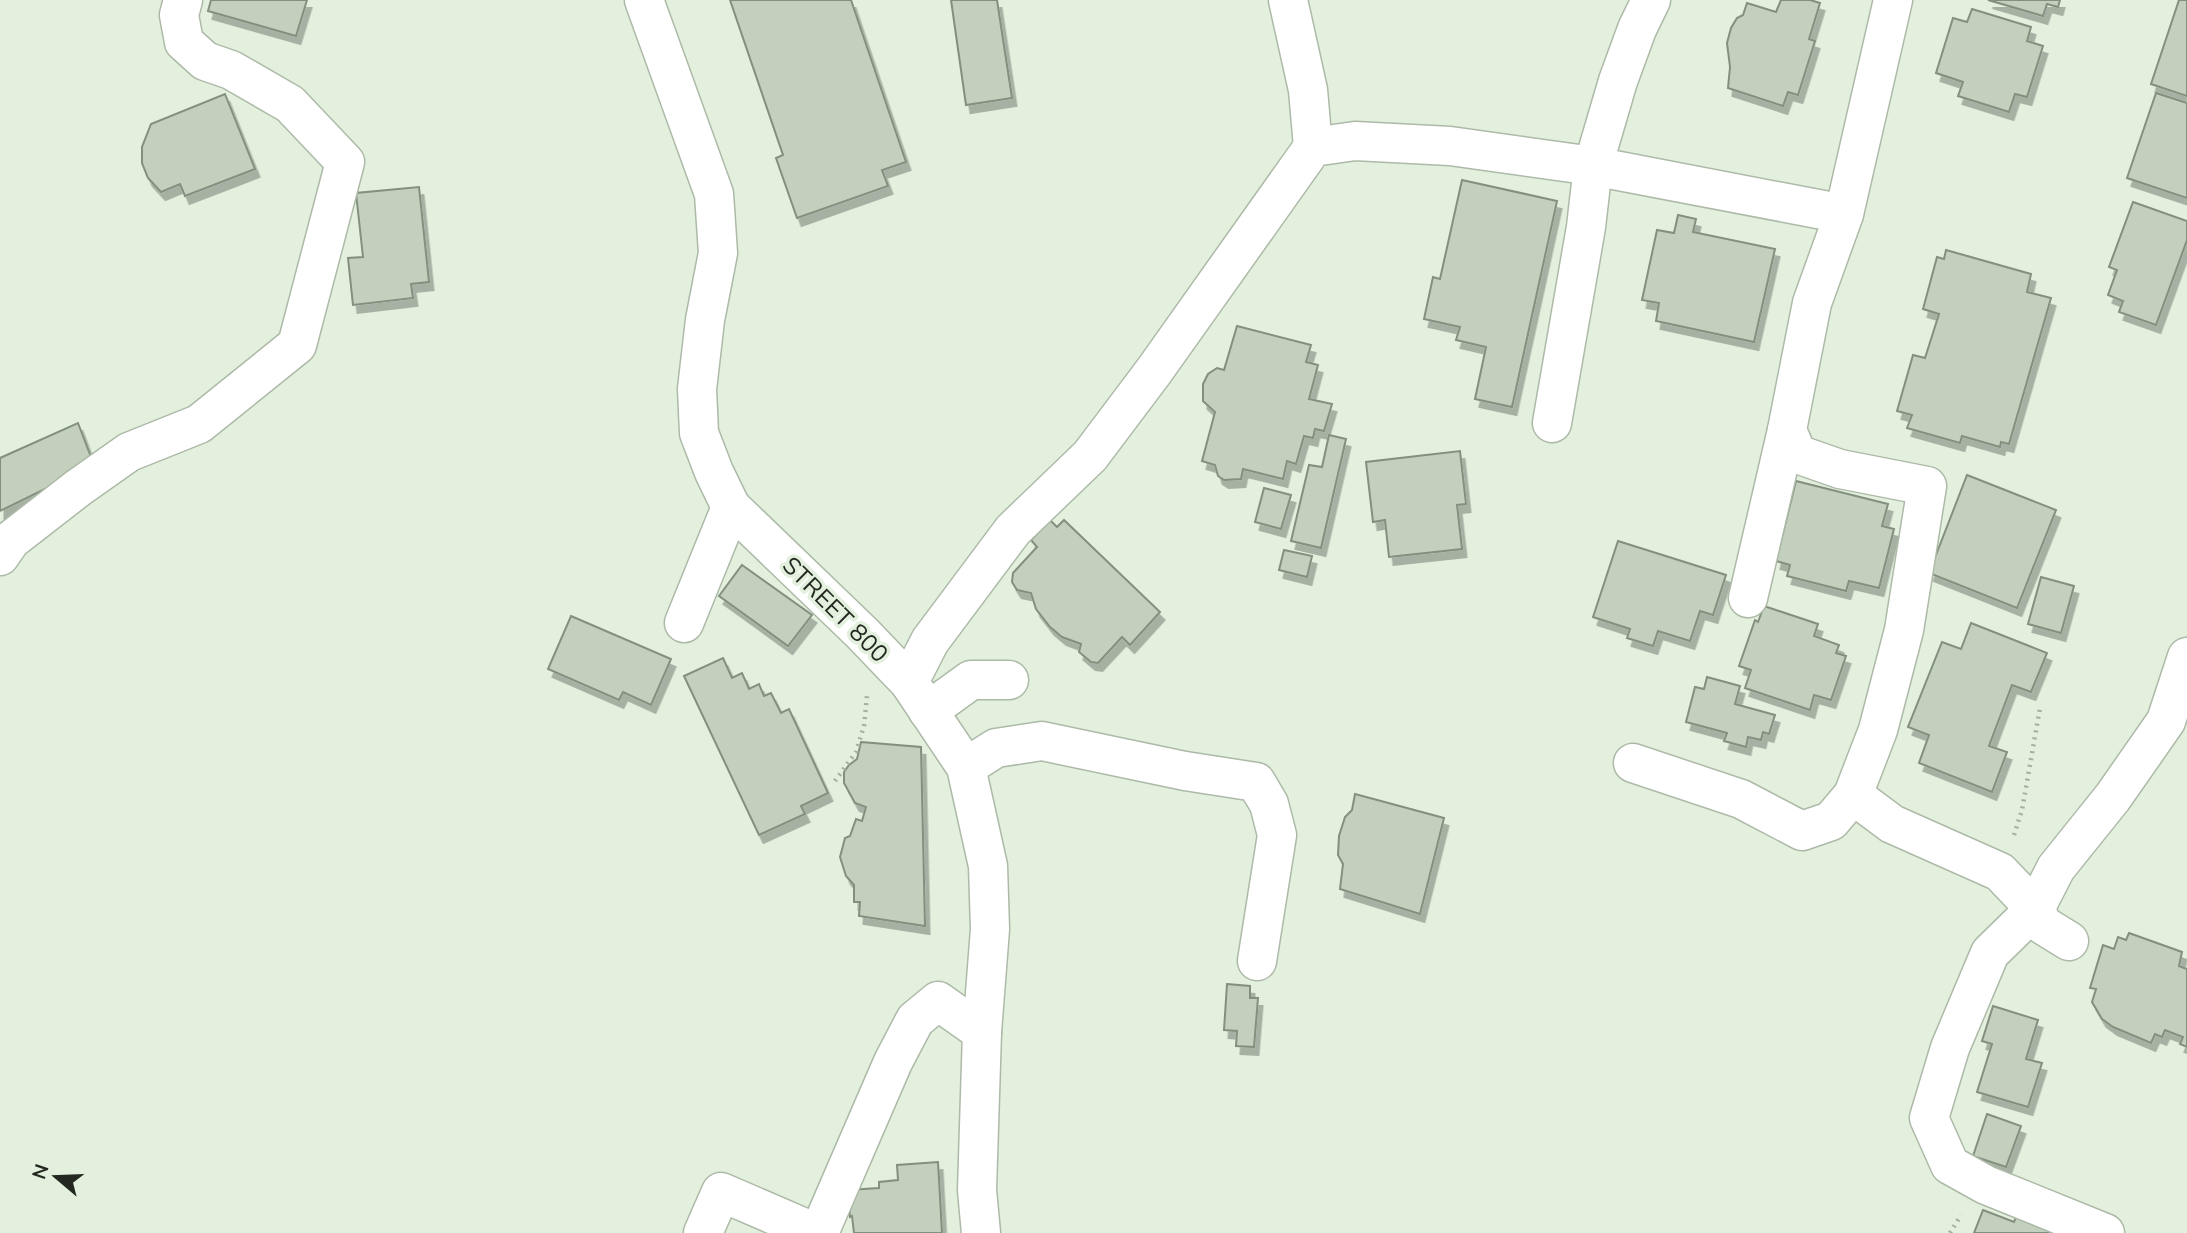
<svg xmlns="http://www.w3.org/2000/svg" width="2187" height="1233" font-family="Mulish,sans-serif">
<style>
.building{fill:#c3d0be;stroke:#84907f;stroke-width:2;filter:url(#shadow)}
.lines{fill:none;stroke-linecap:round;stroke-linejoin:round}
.minor-casing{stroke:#adbaa8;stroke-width:41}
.major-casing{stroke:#adbaa8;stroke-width:41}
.path{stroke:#a5b0a1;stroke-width:4.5;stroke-dasharray:2 5;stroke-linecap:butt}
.minor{stroke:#fff;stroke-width:38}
.major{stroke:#fff;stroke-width:38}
.labels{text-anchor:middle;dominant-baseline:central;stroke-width:7;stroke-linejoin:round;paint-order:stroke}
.street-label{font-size:24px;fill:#232821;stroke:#e3f0de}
</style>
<defs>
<filter id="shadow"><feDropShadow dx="4.5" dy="8" stdDeviation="0" flood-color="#0004"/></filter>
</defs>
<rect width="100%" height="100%" fill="#e3f0de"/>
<g class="building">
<polygon points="211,0 307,0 296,36 208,11"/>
<polygon points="730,0 851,0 906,162 882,170 888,186 797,218 776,158 783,155"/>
<polygon points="951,0 997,0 1012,98 966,105"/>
<polygon points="1781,0 1810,0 1820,3 1809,39 1815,41 1798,95 1788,92 1783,106 1728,88 1730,67 1727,43 1731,28 1737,18 1743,15 1747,3 1776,12"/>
<polygon points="1988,0 2060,0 2058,7 2047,4 2043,16"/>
<polygon points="2179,0 2187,0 2187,96 2151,84"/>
<polygon points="1972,9 2031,27 2027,41 2043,46 2027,97 2015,94 2009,112 1958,96 1963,82 1936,73 1953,18 1967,22"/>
<polygon points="2156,93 2187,103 2187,198 2127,178"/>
<polygon points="225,94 255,169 185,196 180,184 161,192 148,178 142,163 142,147 151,124"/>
<polygon points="1462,180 1557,201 1512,407 1475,399 1486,347 1456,340 1460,327 1424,319 1433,277 1440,279"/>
<polygon points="419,187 429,282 411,284 413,298 353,305 348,258 363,257 356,193"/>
<polygon points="2133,202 2187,221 2187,240 2156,325 2119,312 2123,301 2108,295 2117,270 2109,267"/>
<polygon points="1678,215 1696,219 1693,232 1775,249 1754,342 1656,321 1659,303 1642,300 1657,230 1674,233"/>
<polygon points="1946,250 2031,274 2027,292 2051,298 2009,444 2001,442 2000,447 1962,436 1960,443 1907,428 1912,415 1897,411 1913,355 1925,358 1939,314 1923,309 1937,257 1944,259"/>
<polygon points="1237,326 1311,345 1306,362 1318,365 1309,399 1332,404 1324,431 1315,429 1313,438 1304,436 1296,464 1287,461 1283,479 1243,469 1241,479 1224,480 1218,476 1215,465 1202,461 1215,412 1203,401 1203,384 1208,374 1217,368 1224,370"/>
<polygon points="78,423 94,465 0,511 0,458"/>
<polygon points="1329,435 1346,439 1321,548 1291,541 1309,465 1322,467"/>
<polygon points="1460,451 1466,504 1457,505 1462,549 1389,557 1385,520 1373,522 1366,462"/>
<polygon points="1967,475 2056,510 2017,608 1929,573"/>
<polygon points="1796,481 1888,504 1882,526 1894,529 1879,588 1849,581 1846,591 1787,576 1790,565 1776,561"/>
<polygon points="1264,488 1291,495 1281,529 1255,522"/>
<polygon points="1050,520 1057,527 1064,520 1160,612 1130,645 1122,637 1098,663 1091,662 1079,652 1081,644 1062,637 1050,627 1036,609 1031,593 1017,590 1012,582 1013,573 1037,547 1031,540"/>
<polygon points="1618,541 1726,575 1713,615 1700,611 1690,641 1658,631 1653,646 1627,638 1630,629 1593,617"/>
<polygon points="1284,550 1312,556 1307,577 1279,570"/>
<polygon points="742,565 812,615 788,646 719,596"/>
<polygon points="2041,577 2074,586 2061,633 2028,624"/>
<polygon points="1764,606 1818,624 1814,636 1839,645 1836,653 1846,656 1831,700 1814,695 1810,710 1745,688 1751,670 1739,666 1755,620 1758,622"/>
<polygon points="571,616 671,659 651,705 623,692 619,700 548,669"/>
<polygon points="1971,623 2047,653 2031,692 2012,685 1989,746 2007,752 1992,792 1919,763 1929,735 1908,727 1942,642 1961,649"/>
<polygon points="723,658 732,678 742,673 749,689 759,684 764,696 771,693 781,713 789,709 828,793 801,806 805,814 759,835 684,676"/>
<polygon points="1707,677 1740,686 1735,704 1775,715 1769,734 1763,732 1761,740 1748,737 1746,747 1724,741 1727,733 1686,722 1695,687 1704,689"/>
<polygon points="861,742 921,747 925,926 859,916 860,902 854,902 854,885 846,876 840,857 845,838 850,836 856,819 862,821 866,807 855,803 844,783 844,772 849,765 857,759"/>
<polygon points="1355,794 1444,818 1420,914 1340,889 1343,864 1338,855 1339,836 1345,817 1352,810"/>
<polygon points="2129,933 2182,952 2179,966 2187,969 2187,1047 2180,1044 2183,1037 2165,1030 2162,1037 2155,1034 2151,1043 2113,1027 2102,1019 2092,1002 2096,989 2090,988 2103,945 2114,949 2118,937 2126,940"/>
<polygon points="1227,984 1250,986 1250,998 1258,998 1254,1047 1236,1046 1237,1031 1224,1030"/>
<polygon points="1993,1006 2038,1020 2026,1059 2042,1063 2028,1107 1977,1092 1992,1044 1982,1041"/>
<polygon points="1987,1114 2021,1126 2006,1167 1973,1156"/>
<polygon points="938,1162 942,1233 854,1233 852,1216 850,1217 848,1190 879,1188 879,1182 898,1180 897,1165"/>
<polygon points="1983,1210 2014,1222 2017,1214 2067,1233 1974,1233"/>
</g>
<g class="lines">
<g class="minor-casing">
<g id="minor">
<polyline points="1288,0 1308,90 1313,147"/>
<polyline points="1844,214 1893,0"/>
<polyline points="1552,423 1586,227 1593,166 1618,81 1637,29 1651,0"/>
<polyline points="0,556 11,540 78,488 129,452 199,424 297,345 345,162 290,104 231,70 205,61 184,42 179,15 183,0"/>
<polyline points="1748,598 1787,430"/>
<polyline points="684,623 731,507"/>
<polyline points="909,682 930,641 1013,530 1090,456 1154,371 1313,147 1355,141 1450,146 1593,166 1844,214 1812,303 1787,430 1797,454 1840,469 1927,486 1904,630 1878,730 1853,795 1831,821 1802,831 1741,799 1633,763"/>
<polyline points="928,711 971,680 1009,680"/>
<polyline points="966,767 996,748 1042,741 1185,771 1256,782 1269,804 1277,835 1257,961"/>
<polyline points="1853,795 1892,824 2000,872 2035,909 2043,925 2069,941"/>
<polyline points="703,1233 721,1192 816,1233"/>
<polyline points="819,1233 893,1062 915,1020 938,1001 982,1032"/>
<polyline points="2105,1233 1986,1185 1950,1165 1929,1118 1950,1048 1990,953 2035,909 2056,868 2113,797 2166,721 2187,657"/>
</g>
</g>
<g class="major-casing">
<polyline id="major" points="644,0 714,194 718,253 705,320 697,389 699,433 714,472 731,507 862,633 909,682 966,767 988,866 990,929 982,1032 977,1190 981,1233"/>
</g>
<g class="path">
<polyline points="835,781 856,752 864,726 867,696"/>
<polyline points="2014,835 2022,810 2040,708"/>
<polyline points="1950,1233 1961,1215"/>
</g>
<use href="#minor" class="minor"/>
<use href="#major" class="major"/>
</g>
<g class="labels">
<g class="street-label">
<text transform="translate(836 609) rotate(45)">STREET 800</text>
</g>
</g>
<g transform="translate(56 1177) rotate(289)" stroke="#e3f0de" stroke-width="5" paint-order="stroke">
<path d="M0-5L12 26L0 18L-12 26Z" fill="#232821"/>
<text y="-10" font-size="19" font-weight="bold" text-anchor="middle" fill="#232821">N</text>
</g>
</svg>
